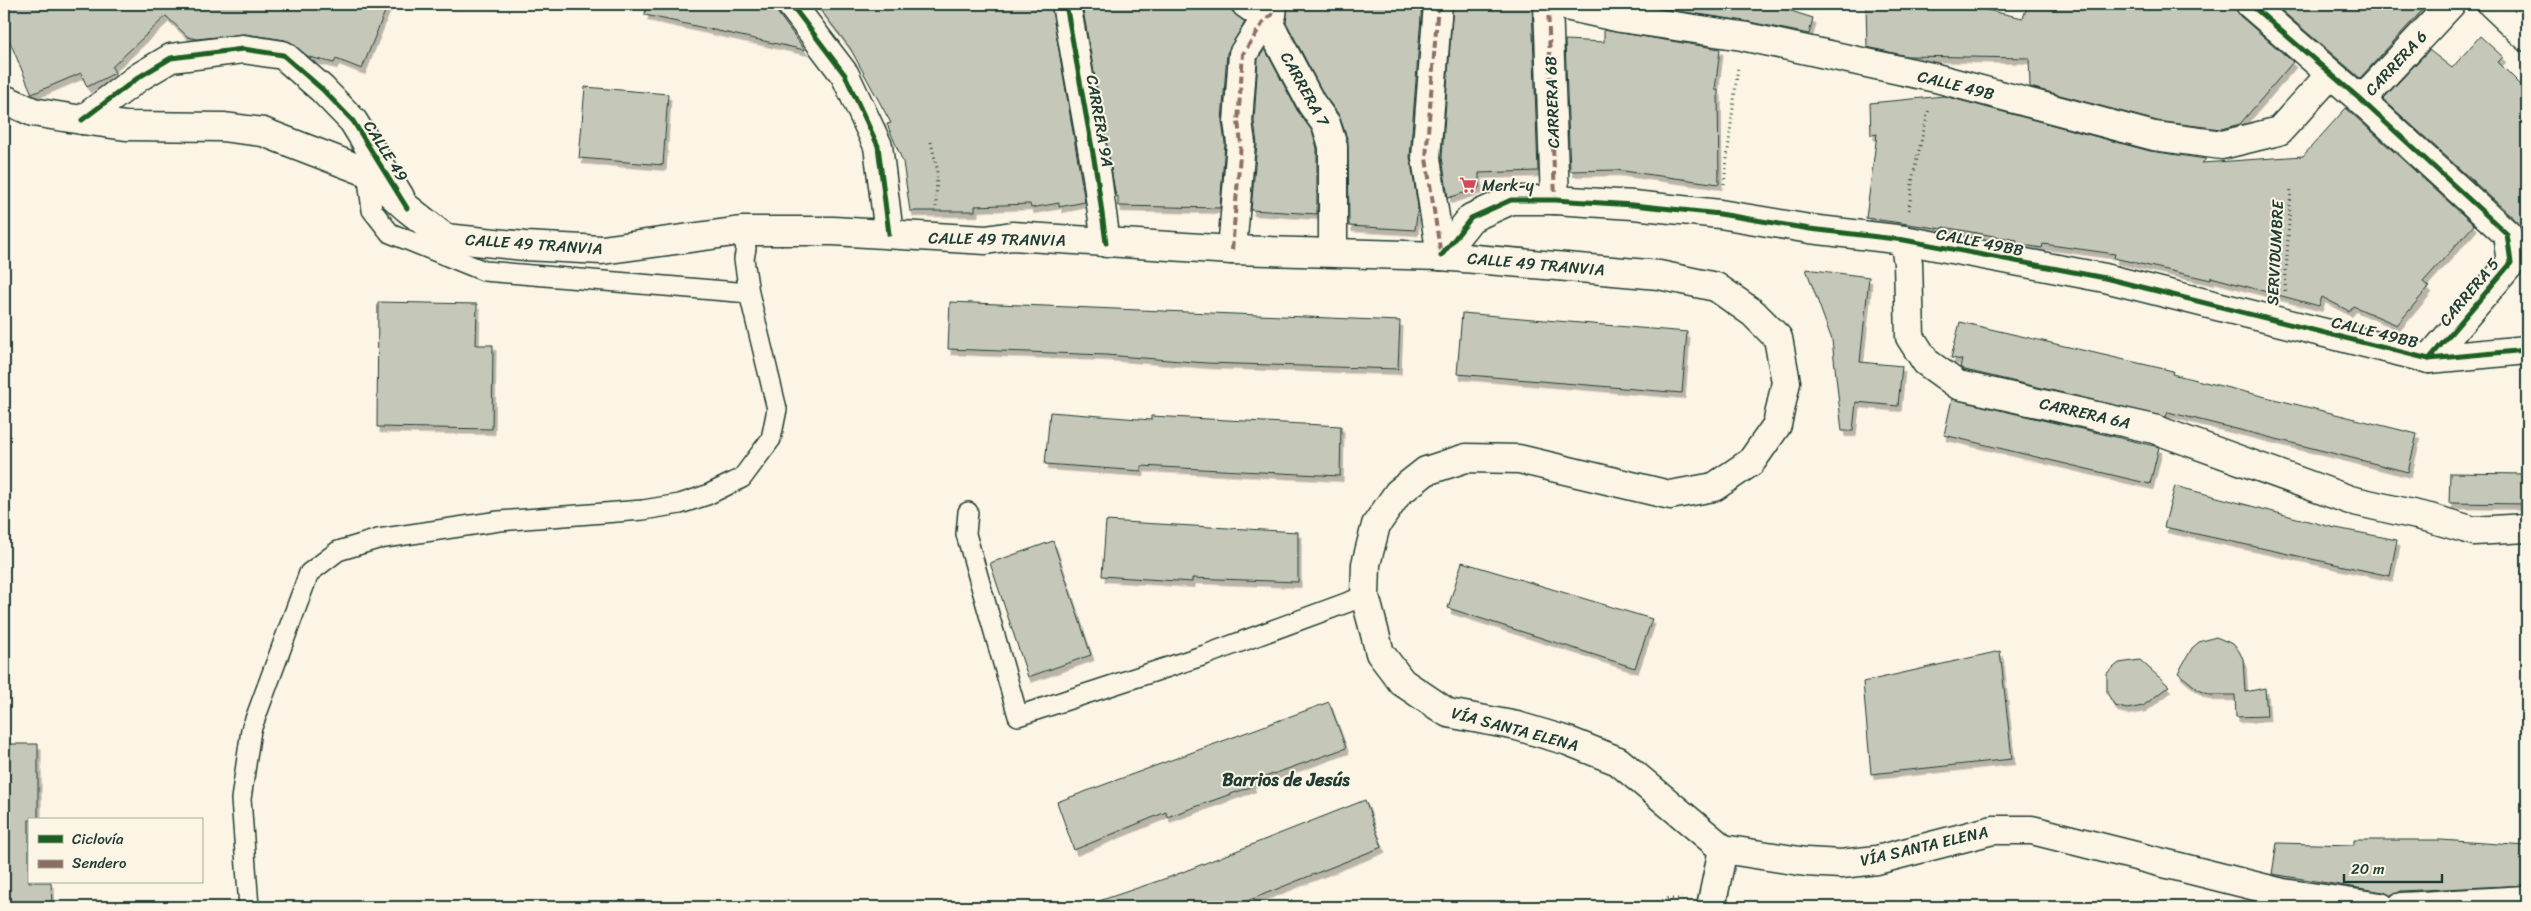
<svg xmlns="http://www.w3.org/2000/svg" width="2531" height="911" font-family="Sriracha,sans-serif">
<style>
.building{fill:#c5c7b9;stroke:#1f3d34;filter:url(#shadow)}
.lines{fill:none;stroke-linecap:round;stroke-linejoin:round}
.lane-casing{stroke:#1f3d34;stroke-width:22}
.street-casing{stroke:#1f3d34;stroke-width:31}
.secondary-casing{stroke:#1f3d34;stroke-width:31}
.path{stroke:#1f3d34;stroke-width:3;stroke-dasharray:1 4;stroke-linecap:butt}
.lane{stroke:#fcf5e5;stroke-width:19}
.street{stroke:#fcf5e5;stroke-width:28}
.secondary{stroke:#fcf5e5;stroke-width:28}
.quiet{stroke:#8d6e63;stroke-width:4;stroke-dasharray:8 4;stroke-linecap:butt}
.cycleway-casing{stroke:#fcf5e5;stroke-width:8}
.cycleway{stroke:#1b5e20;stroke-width:5}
.labels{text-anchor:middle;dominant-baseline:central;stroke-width:4;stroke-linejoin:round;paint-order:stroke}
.street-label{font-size:16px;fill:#1f3d34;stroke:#fcf5e5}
.poi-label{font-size:16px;fill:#1f3d34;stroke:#fcf5e5;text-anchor:start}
.neighbourhood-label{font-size:18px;font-weight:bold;fill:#1f3d34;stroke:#fcf5e5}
</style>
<defs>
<filter id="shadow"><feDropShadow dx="3" dy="5.5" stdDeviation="0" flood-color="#0004"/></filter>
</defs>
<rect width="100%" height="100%" fill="#fcf5e5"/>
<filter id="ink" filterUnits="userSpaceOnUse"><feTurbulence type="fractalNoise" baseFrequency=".02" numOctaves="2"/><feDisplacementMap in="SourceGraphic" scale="10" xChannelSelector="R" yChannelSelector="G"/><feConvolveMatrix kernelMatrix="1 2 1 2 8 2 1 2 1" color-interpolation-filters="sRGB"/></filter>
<g filter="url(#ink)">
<g class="building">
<polygon points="4,4 388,4 362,69 336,59 334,63 309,57 285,40 245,34 197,39 188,37 166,16 112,67 115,73 87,87 81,73 32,94 4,28"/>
<polygon points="646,4 771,4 805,50 645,15"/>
<polygon points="816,4 1051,4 1085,202 1059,207 1059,203 1031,208 1030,204 975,206 975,211 910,211 903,162 887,124 891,123 850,48"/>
<polygon points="1082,4 1231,4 1232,11 1245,22 1227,53 1222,121 1225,143 1220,208 1118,206 1118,196 1116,197"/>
<polygon points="1288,4 1422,4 1410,157 1418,207 1415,230 1349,226 1348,141 1339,115 1324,95 1286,22"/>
<polygon points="1453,4 1532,6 1538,171 1479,173 1479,188 1448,198 1442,157"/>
<polygon points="1631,4 1769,4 1813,18 1809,34 1744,21"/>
<polygon points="1866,4 1959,4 2023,18 2028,4 2235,4 2240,16 2293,62 2240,124 2221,129 2157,121 2030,87 2029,58 1907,56 1867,47"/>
<polygon points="2274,4 2428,4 2360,78"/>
<polygon points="1604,30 1720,49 1715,90 1718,90 1719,184 1616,170 1570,171 1565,40 1604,42"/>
<polygon points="2480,36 2503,57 2498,62 2527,91 2527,237 2518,222 2383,99 2429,50 2452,68"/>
<polygon points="1265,49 1297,110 1312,131 1317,148 1317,214 1251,210 1257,144 1254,121 1258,59"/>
<polygon points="585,87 668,94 663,165 579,158"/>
<polygon points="1944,96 2150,151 2206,159 2202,163 2303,156 2346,108 2474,225 2423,282 2429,287 2397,325 2353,306 2349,311 2322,297 2319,306 2211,277 2211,280 2114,258 2115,254 2043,244 2042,248 2016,244 2017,240 1943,227 1943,229 1866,218 1877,134 1871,135 1870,103"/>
<polygon points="1806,269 1869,277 1860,362 1902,366 1898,406 1856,402 1853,431 1842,431 1832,340"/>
<polygon points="378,302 477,304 476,345 493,345 492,429 377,427"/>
<polygon points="950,302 1400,321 1398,369 1206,363 1106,355 948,349"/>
<polygon points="1462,313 1687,332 1682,393 1457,374"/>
<polygon points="1960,322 2173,371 2172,374 2417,434 2408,472 2168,412 2166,417 1965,370 1960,367 1962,360 1951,358"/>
<polygon points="1952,399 2159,447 2150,484 1944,435"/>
<polygon points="1050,412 1151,420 1151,416 1341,426 1340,476 1141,466 1141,471 1045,464"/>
<polygon points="2450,473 2527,474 2527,504 2449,503"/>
<polygon points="2175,486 2331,527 2397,540 2390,576 2164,527"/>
<polygon points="1106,521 1298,532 1298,582 1192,578 1192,582 1102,576"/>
<polygon points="1053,541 1091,655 1028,677 990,563"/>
<polygon points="1462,562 1652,619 1635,668 1448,608"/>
<polygon points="2216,637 2233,644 2239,651 2243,659 2245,692 2265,688 2267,716 2236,717 2235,695 2210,695 2200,691 2178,673 2192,648 2199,642"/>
<polygon points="2000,651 2012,759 1871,774 1863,682"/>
<polygon points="2140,660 2169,686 2143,706 2127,709 2115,706 2107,693 2107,673 2119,663"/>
<polygon points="1329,702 1346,748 1251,782 1253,786 1167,817 1166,812 1074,850 1057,802"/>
<polygon points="4,744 38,744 38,820 29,820 29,882 51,882 52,907 4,907"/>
<polygon points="1365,800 1382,847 1232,907 1094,907 1093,903 1170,877"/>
<polygon points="2354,840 2441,840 2527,846 2527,885 2401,891 2392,896 2383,892 2272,874 2277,843 2354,845"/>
</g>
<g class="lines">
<g class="lane-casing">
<g id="lane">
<polyline points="367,172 372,210 390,233 484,271 749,293"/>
<polyline points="968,512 966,534 1018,716 1205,655 1365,596"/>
<polyline points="249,907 241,799 251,730 309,573 338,551 378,539 499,521 643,510 680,504 707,495 742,478 771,439 777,409 749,293 744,259 746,248 741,231"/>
</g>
</g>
<g class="street-casing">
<g id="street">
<polyline points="791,4 845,75 878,146 889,234"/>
<polyline points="1066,4 1097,176 1106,243"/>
<polyline points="1246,4 1266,18 1311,103 1326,124 1333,146 1333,252"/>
<polyline points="1438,4 1426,158 1441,256"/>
<polyline points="1548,4 1555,200"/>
<polyline points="1557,4 1621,18 1742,36 1936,78 2154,136 2222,145 2279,131 2330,75"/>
<polyline points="2250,4 2361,100 2507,234 2511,263 2429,359"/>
<polyline points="2492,4 2527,37"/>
<polyline points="2361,100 2451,4"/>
<polyline points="82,120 139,77 171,58 243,49 283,55 322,89 353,121 400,197"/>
<polyline points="1904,240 1908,263 1910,337 1926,362 1958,385 2154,429 2350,500 2430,518 2474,531 2527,528"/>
<polyline points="1232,250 1241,143 1238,122 1243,54 1266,18 1272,15 1273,5"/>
<polyline points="1711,907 1723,849"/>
</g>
</g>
<g class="secondary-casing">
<g id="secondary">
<polyline points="4,99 33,112 82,120 126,126 223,127 263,132 367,172 407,208 445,238 525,246 602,250 741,231 833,231 986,240 1012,236 1232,250 1441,256 1659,275 1716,287 1753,313 1778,338 1786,382 1777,425 1751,462 1714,487 1670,495 1519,459 1466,458 1426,471 1398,493 1376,525 1366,564 1365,596 1380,653 1402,682 1448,713 1517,726 1568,741 1618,761 1723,849 1806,862 1841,864 1877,860 1993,830 2032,830 2283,893 2381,907"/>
<polyline points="1441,256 1471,218 1511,200 1555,200 1633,205 1720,214 1810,229 1904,240 2105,278 2429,359 2527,350"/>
<polyline points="2402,907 2527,900"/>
</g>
</g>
<g class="path">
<polyline points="931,142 937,168 936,207"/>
<polyline points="1724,184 1738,66"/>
<polyline points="1909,210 1913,176 1929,108"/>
<polyline points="2285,291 2291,187"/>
<polyline points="1638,907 1667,899 1682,899"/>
</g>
<use href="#lane" class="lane"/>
<use href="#street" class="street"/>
<use href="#secondary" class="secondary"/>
<g class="quiet">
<polyline points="1438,4 1426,158 1441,256"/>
<polyline points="1548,4 1555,200"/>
<polyline points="1232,250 1241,143 1238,122 1243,54 1266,18 1272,15 1274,4"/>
</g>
<g class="cycleway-casing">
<g id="cycleway">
<polyline points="791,4 845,75 878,146 889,234"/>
<polyline points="1066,4 1097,176 1106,243"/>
<polyline points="2250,4 2361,100 2507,234 2511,263 2429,359"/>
<polyline points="82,120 139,77 171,58 243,49 283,55 322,89 353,121 407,208"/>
<polyline points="1441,256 1471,218 1511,200 1555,200 1633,205 1720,214 1810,229 1904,240 2105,278 2429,359 2527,350"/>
</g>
</g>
<use href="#cycleway" class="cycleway"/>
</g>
</g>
<defs>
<g id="supermarket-bare" transform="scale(1.35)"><path d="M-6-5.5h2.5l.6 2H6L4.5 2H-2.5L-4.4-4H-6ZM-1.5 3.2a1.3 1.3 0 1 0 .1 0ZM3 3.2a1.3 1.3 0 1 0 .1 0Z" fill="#d1495b" stroke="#fcf5e5" stroke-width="2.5" paint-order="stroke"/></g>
</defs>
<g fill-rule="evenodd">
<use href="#supermarket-bare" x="1468" y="185"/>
</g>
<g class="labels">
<g class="street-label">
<text transform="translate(2396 63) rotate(-47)">CARRERA 6</text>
<text transform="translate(1956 85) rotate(14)">CALLE 49B</text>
<text transform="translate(1305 89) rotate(61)">CARRERA 7</text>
<text transform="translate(1552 102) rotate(-92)">CARRERA 6B</text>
<text transform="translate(1100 121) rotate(80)">CARRERA 9A</text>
<text transform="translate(386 151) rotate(58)">CALLE 49</text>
<text transform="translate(997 239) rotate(1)">CALLE 49 TRANVIA</text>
<text transform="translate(1980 242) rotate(11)">CALLE 49BB</text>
<text transform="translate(534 244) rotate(4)">CALLE 49 TRANVIA</text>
<text transform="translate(2275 253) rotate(-87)">SERVIDUMBRE</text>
<text transform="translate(1536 264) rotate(5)">CALLE 49 TRANVIA</text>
<text transform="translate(2469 292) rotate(-50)">CARRERA 5</text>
<text transform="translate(2375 332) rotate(14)">CALLE 49BB</text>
<text transform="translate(2085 413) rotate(13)">CARRERA 6A</text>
<text transform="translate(1515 729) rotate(15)">VÍA SANTA ELENA</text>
<text transform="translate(1924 846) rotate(-13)">VÍA SANTA ELENA</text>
</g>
<g class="poi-label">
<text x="1482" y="185">Merk-y</text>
</g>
<g class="neighbourhood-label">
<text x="1286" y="780">Barrios de Jesús</text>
</g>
</g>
<rect width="2531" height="911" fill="none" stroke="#fcf5e5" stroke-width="20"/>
<rect x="10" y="10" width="2511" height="891" fill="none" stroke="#1f3d34" stroke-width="2" filter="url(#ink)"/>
<rect x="28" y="818" width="175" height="65" fill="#fcf5e5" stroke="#a4ab9e"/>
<rect x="38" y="835" width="25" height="8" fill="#1b5e20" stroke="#a4ab9e"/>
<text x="72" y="844" font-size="15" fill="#1f3d34">Ciclovía</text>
<rect x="38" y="860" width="25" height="8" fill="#8d6e63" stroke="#a4ab9e"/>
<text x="72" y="868" font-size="15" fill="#1f3d34">Sendero</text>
<path d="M2344 874v8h98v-8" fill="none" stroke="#1f3d34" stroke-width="2.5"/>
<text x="2351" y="874" font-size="15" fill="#1f3d34" stroke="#fcf5e5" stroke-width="4" paint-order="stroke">20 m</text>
</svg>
